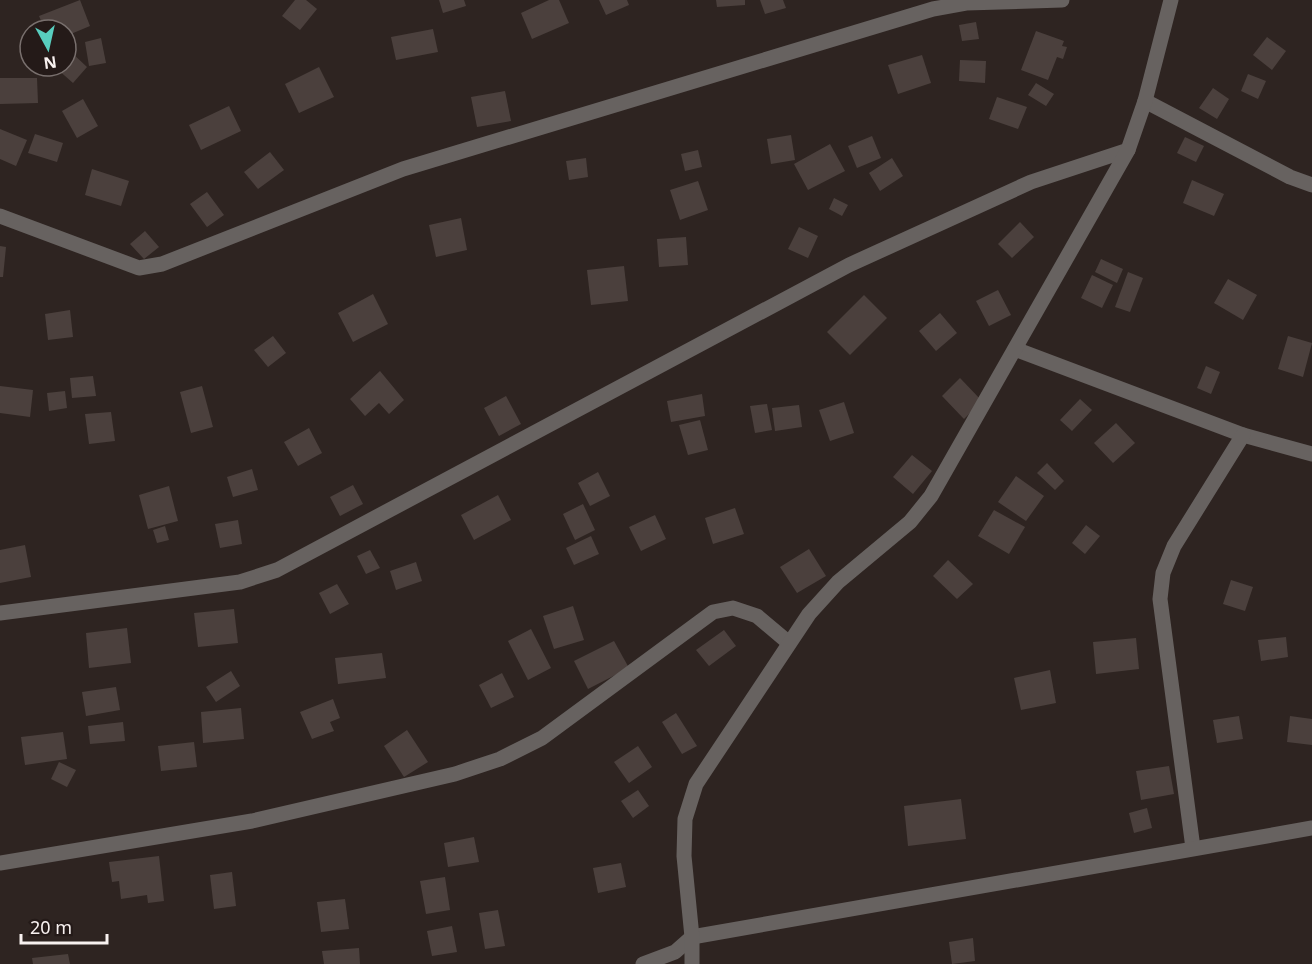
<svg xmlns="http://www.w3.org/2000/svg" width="1312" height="964" font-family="'Noto Sans',sans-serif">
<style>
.building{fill:#4b403d}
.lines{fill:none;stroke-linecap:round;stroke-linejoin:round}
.minor{stroke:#676260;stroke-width:15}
</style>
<rect width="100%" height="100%" fill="#2e2421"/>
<g class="building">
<polygon points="80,0 90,26 66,36 66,30 45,30 39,16"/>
<polygon points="295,0 306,0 317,9 300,30 282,16"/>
<polygon points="439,0 464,0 466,6 443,13"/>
<polygon points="549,0 559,0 569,23 532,39 521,13"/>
<polygon points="599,0 627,0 629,5 606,15"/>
<polygon points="716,0 745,0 745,5 717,7"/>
<polygon points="760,0 783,0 786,8 765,14"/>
<polygon points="976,22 979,39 962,41 959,25"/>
<polygon points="433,29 438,52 396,60 391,37"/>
<polygon points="1036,31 1064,41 1062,46 1067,47 1063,59 1057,57 1048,80 1021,70"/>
<polygon points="1267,37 1286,51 1272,70 1253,55"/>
<polygon points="101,38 106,63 89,66 85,42"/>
<polygon points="71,52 87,67 73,83 56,68 58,66 66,66 66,57"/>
<polygon points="922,55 931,83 898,94 888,65"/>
<polygon points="960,60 986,61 985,83 959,81"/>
<polygon points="319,67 334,97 299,113 285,84"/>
<polygon points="1248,74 1266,81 1258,99 1241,91"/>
<polygon points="0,78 37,78 38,103 0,104"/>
<polygon points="1036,83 1054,94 1046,106 1028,95"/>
<polygon points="1213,88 1229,99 1217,119 1199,108"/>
<polygon points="505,91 511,121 477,127 471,97"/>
<polygon points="997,97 1027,107 1018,129 989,119"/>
<polygon points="83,99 98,126 77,138 62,111"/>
<polygon points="229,106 241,131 201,150 189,125"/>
<polygon points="0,129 27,140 16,166 0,159"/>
<polygon points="35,134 63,143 57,162 28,153"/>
<polygon points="791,135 795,160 771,164 767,139"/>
<polygon points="872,136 881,158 857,168 848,146"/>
<polygon points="1185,137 1204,146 1196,162 1177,153"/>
<polygon points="830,144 845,171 808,190 794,164"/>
<polygon points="698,150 702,167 685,171 681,154"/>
<polygon points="270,152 284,170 258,189 244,172"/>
<polygon points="586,158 588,177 569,180 566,161"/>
<polygon points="892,158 903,176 880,191 869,173"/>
<polygon points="92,169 129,181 121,206 85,195"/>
<polygon points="1192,180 1224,194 1214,216 1183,203"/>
<polygon points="698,181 708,210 680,220 670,190"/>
<polygon points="207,192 224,215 207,227 190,204"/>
<polygon points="834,198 848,205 842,216 829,209"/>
<polygon points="461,218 467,250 436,257 429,225"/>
<polygon points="1020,222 1034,237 1012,258 998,244"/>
<polygon points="799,227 818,236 808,258 788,249"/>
<polygon points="145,231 159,247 144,259 130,244"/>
<polygon points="686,237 688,265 659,267 657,239"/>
<polygon points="0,246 6,247 3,277 0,277"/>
<polygon points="1101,259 1123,269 1117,283 1095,272"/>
<polygon points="624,266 628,301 591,305 587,270"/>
<polygon points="1128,272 1143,278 1130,312 1115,307"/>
<polygon points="1092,275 1113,285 1102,308 1081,298"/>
<polygon points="1228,279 1257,295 1243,320 1214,303"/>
<polygon points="998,290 1011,315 989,326 976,301"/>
<polygon points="373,294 388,324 353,342 338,313"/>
<polygon points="864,295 887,318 850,355 827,332"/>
<polygon points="70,310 73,337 48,340 45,314"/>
<polygon points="940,313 957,333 936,351 919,331"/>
<polygon points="273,336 286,353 268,367 254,350"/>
<polygon points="1288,336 1312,343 1303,377 1278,369"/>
<polygon points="1206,366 1220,372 1211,394 1197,388"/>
<polygon points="380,371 404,400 389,414 379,403 365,416 350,399"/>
<polygon points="93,376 96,396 72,398 70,378"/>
<polygon points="960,378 982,401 964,419 942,396"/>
<polygon points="0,386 33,390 30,417 0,413"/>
<polygon points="202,386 213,427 191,433 180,392"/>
<polygon points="65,391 67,408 49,411 47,393"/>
<polygon points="702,394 705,416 671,422 667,401"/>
<polygon points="506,396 521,424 499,436 484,408"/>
<polygon points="1080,399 1092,410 1072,431 1060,420"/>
<polygon points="844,402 854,433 830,441 819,410"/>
<polygon points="767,404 772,430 755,433 750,406"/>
<polygon points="799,405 802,427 775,431 772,408"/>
<polygon points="111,412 115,441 89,444 85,414"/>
<polygon points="700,420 708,450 688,455 679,425"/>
<polygon points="1116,423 1135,443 1113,463 1094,443"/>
<polygon points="309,428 322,453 298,466 284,442"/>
<polygon points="912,455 932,471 913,494 893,477"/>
<polygon points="1047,463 1064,481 1055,490 1037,473"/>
<polygon points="252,469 258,490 233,497 227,477"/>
<polygon points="598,472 610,496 590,506 578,483"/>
<polygon points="1016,476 1044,496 1026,521 998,502"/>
<polygon points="353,485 363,504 340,516 330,497"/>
<polygon points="169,486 178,521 148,529 139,495"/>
<polygon points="498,495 511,520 474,540 461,515"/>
<polygon points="583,504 595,530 575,540 563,514"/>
<polygon points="735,508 744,534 713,544 705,518"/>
<polygon points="994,510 1025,527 1009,554 978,536"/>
<polygon points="655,515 666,539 641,551 629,527"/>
<polygon points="238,520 242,544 220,548 215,524"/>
<polygon points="1086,525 1100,536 1085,554 1072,543"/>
<polygon points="165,526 169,540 157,543 153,530"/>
<polygon points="591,536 599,554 574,565 566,548"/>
<polygon points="25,545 31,577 0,583 0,550"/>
<polygon points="809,549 826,576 797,593 780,567"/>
<polygon points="370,550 380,568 366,574 357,556"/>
<polygon points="948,560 973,584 957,599 933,576"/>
<polygon points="416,562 422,581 396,590 390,571"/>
<polygon points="1231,580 1253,587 1245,611 1223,604"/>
<polygon points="337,584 349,604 330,614 319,593"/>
<polygon points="573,606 584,640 554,649 543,616"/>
<polygon points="234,609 238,643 198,647 194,613"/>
<polygon points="127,628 131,663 89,668 86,633"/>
<polygon points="531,629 551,668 528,680 508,641"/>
<polygon points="724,630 736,646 709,666 696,650"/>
<polygon points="1286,637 1288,657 1261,661 1258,640"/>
<polygon points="1136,638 1139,669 1096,674 1093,642"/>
<polygon points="614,641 629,668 588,689 574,661"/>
<polygon points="382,653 386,678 338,684 335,658"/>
<polygon points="1050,670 1056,703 1021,710 1014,678"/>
<polygon points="231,671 240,686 216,702 206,687"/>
<polygon points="502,673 514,697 491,708 479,685"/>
<polygon points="116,687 120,710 86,716 82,692"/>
<polygon points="333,699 340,718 330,722 334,731 312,739 300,712"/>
<polygon points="241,708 244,739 203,743 201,712"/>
<polygon points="676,713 697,746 682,754 662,722"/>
<polygon points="1239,716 1243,739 1217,743 1213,720"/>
<polygon points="1290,716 1312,719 1312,745 1287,742"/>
<polygon points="123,722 125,741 90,744 88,726"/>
<polygon points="407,730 428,762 404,777 384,746"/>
<polygon points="63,732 67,759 25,765 21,737"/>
<polygon points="194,742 197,767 161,771 158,746"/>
<polygon points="638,746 652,767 629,783 614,762"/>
<polygon points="59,762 76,770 67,787 51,779"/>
<polygon points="1169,766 1174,794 1141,800 1136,771"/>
<polygon points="638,790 649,806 633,818 621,801"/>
<polygon points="961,799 966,839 908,846 904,806"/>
<polygon points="1147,808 1152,828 1134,833 1129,813"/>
<polygon points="474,837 479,862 448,867 444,843"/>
<polygon points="159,856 164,901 148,903 147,895 121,899 119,881 112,882 109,862"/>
<polygon points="621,863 626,887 598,893 593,868"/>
<polygon points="232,872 236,906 214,909 210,875"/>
<polygon points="445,877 450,910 426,914 420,881"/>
<polygon points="345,899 349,929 321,932 317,902"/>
<polygon points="498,910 505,946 485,949 479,913"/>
<polygon points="452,926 457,952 432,956 427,931"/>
<polygon points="973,938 975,961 952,964 949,942"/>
<polygon points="359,948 360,964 324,964 322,951"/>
<polygon points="68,954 70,964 33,964 32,958"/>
</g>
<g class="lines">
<g class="minor">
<polyline points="1145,101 1290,177 1312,185"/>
<polyline points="0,216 139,268 162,264 403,169 933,9 966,3 1062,0"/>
<polyline points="1015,349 1243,435 1312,454"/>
<polyline points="0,613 240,582 277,570 849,265 1031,182 1128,150"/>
<polyline points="1193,848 1160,599 1163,573 1174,546 1243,435"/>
<polyline points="0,863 252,821 455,774 500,759 542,738 713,612 733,608 757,616 789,643"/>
<polyline points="643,964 675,952 692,937 1312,828"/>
<polyline points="692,964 692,937 684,856 685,819 696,784 809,614 838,582 910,522 931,496 1128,150 1145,101 1171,0"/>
</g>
</g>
<g transform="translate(48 48) rotate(172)"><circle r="28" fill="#241a18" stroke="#79706e" stroke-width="1.5"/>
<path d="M0-4.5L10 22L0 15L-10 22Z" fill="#58cebf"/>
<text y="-9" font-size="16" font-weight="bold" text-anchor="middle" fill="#f8f1f0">N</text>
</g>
<path d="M21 934v9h86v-9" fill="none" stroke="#f8f1f0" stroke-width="3"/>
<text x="30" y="934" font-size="18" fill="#f8f1f0" stroke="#241a18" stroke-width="4.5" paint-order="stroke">20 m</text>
</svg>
